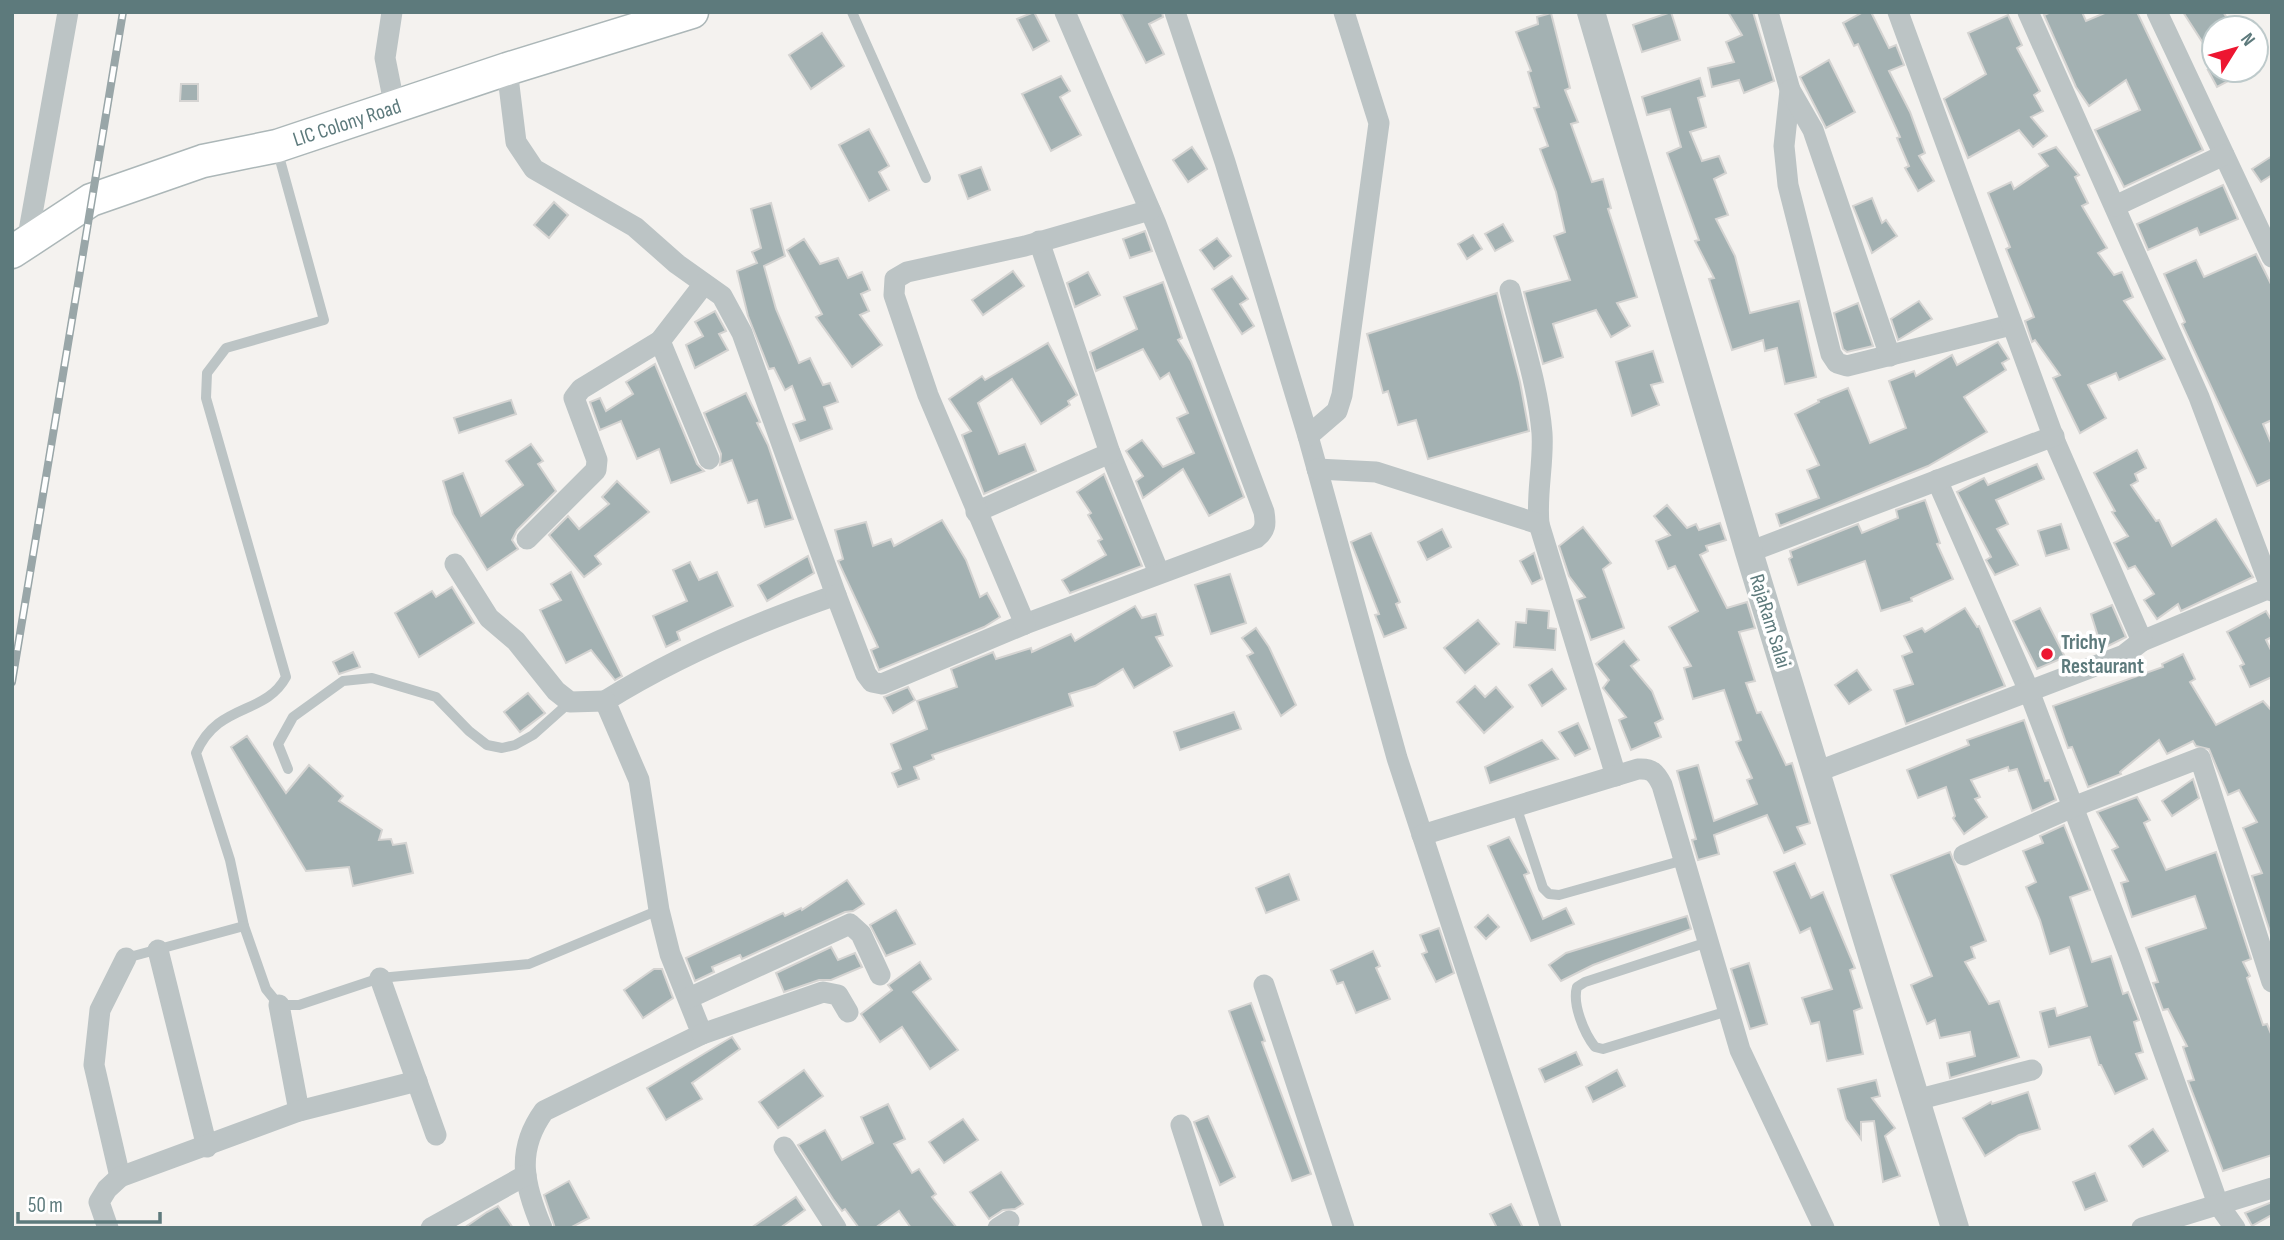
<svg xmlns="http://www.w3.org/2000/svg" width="2284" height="1240" font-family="'Sofia Sans Condensed',sans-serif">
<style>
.building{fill:#a3b1b2;stroke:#d5d4d2;stroke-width:2}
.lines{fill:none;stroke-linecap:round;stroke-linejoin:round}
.secondary-casing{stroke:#acb7b8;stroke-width:35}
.service{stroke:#bcc4c5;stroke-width:10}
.minor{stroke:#bcc4c5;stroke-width:21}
.tertiary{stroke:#bcc4c5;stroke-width:28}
.secondary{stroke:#fff;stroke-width:32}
.rail-casing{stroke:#99a6a8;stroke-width:8}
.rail{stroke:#fff;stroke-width:5;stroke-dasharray:16;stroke-linecap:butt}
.poi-dot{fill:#ed1631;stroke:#fff;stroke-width:2.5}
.labels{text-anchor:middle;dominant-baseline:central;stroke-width:7;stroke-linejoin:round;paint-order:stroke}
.street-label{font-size:21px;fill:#5d7a7c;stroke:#fff}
.poi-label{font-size:21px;font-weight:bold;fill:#5d7a7c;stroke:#fff;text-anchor:start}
</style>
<rect width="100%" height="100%" fill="#f4f2ef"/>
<g class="building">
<polygon points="1034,12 1049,41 1033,50 1017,19"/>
<polygon points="1120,12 1162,12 1163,17 1149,24 1164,54 1146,63"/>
<polygon points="1671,12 1680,40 1642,52 1633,25"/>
<polygon points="1728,12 1753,12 1774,81 1744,93 1739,80 1712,87 1708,68 1734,62 1726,42 1742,35"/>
<polygon points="1863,12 1871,12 1889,48 1896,45 1904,65 1889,71 1910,112 1925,153 1919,156 1934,181 1918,191 1905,168 1909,166 1897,138 1900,137 1858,44 1854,46 1843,23"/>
<polygon points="2051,12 2082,12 2086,21 2107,12 2137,12 2203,150 2124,187 2095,130 2140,110 2126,80 2089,106 2076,87 2044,15"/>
<polygon points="2183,12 2223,12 2234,28 2214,28 2214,60"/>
<polygon points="1551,13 1570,88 1565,90 1578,122 1571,124 1592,182 1603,179 1611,208 1608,209 1637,297 1617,303 1630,326 1611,337 1596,310 1553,324 1563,357 1543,364 1524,292 1570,280 1554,236 1565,232 1556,192 1540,149 1548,146 1534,108 1539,107 1528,72 1531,71 1516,32 1538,24 1537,17"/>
<polygon points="2008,15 2022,45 2017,48 2040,91 2034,95 2043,111 2031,117 2047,136 2033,147 2019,130 1968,158 1944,99 1986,74 1968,33"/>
<polygon points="822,33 844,66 811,89 789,55"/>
<polygon points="1829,60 1855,112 1826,128 1800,77"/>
<polygon points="2208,70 2249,70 2217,87"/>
<polygon points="1061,76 1070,91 1060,97 1081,135 1051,151 1022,94"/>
<polygon points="1700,78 1705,96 1698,98 1706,127 1690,132 1702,161 1719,156 1726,173 1714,179 1728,215 1716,219 1735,256 1750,313 1799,301 1816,377 1785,384 1777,348 1765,351 1763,340 1732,350 1709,279 1714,278 1695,241 1699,240 1667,153 1681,147 1670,109 1647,115 1642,97"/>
<polygon points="181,84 198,84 198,101 180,101"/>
<polygon points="869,129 889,166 879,172 889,190 869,201 839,145"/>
<polygon points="1192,147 1207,169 1188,182 1173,160"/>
<polygon points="2056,147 2079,175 2075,177 2088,203 2082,206 2107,248 2098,253 2114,275 2122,272 2133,297 2124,301 2165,359 2119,380 2116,373 2088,385 2106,418 2080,433 2053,378 2060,375 2035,340 2032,342 2025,321 2034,317 2006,249 2010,247 1988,193 2011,182 2014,189 2048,166 2039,154"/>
<polygon points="2272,156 2272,175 2261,182 2252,169"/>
<polygon points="981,167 990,190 968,199 959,175"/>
<polygon points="2223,185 2238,219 2200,235 2197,228 2148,250 2137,224"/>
<polygon points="1872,198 1882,223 1886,220 1897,236 1872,253 1853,206"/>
<polygon points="554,202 568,215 549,238 534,225"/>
<polygon points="771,203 785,256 764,266 776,309 799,363 810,358 823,385 830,383 838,402 824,407 832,429 800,441 793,424 805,420 792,386 785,390 774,368 769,369 748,316 737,271 757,263 752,252 761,248 751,209"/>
<polygon points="1503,224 1513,241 1495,251 1485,234"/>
<polygon points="1145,231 1152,251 1130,258 1123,239"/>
<polygon points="1473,235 1482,249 1467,259 1458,244"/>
<polygon points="1217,238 1231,256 1214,269 1200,250"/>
<polygon points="804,239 820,264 838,258 848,278 862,272 870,290 861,294 869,311 860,315 882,345 852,367 816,317 822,314 787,250"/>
<polygon points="2256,254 2272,286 2272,420 2263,424 2272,445 2272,479 2257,486 2182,324 2185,322 2164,274 2196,260 2204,277"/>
<polygon points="1013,271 1024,286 983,315 972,300"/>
<polygon points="1088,272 1100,295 1075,307 1067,283"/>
<polygon points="1232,276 1248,299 1240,304 1254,326 1242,334 1212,289"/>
<polygon points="1163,282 1182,338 1178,340 1191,361 1244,497 1209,516 1183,469 1143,498 1136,481 1143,476 1126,451 1142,440 1163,467 1194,453 1177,418 1188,413 1169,373 1160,379 1143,349 1096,371 1090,352 1137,329 1124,297"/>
<polygon points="1497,293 1520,382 1529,431 1428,459 1416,420 1398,425 1388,391 1383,393 1367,334"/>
<polygon points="1919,301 1932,319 1898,340 1891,319"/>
<polygon points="1858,303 1873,346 1847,352 1843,349 1834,313"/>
<polygon points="715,311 726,331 719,334 728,350 695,368 686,345 703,336 695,322"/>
<polygon points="1998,342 2009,359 2002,363 2006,370 1964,397 1987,432 1928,466 1780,526 1776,514 1819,498 1807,470 1819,465 1795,414 1819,402 1818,400 1848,388 1870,443 1906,428 1889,381 1914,371 1916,376 1952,355 1957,365"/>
<polygon points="1048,343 1077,395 1068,401 1070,405 1041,424 1012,379 978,403 999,454 1025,444 1036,471 984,494 962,435 971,431 949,399 982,376 985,380"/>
<polygon points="1653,351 1663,382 1651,385 1659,405 1632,416 1616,362"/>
<polygon points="655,364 697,464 704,471 671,483 659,449 637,459 621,421 600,430 590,402 600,398 606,411 633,394 626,382"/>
<polygon points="746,393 760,422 757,423 768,445 793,519 765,527 757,500 748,503 732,460 720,465 721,454 704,413"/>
<polygon points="511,400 516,414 459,433 454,418"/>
<polygon points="531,444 543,461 538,464 556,491 517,530 512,540 518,549 487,570 453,514 443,481 463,473 481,516 523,485 506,461"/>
<polygon points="2137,450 2146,468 2135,474 2138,481 2131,485 2156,521 2159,520 2172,546 2216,519 2253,577 2181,611 2178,604 2157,619 2144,600 2154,594 2135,566 2128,569 2114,543 2128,536 2112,512 2115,511 2094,473"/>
<polygon points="2037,464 2044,479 1996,500 2008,524 1997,529 2018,565 1995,575 1986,560 1991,557 1957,492 1984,478 1988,485"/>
<polygon points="1104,474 1142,566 1070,593 1062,580 1106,555 1098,541 1102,539 1088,515 1091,513 1077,492"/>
<polygon points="617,481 649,512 595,556 601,564 584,577 549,535 568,516 579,529 609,504 602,497"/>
<polygon points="1925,500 1940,543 1937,544 1953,579 1911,598 1912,601 1881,611 1865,561 1798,585 1789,559 1792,557 1790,551 1858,524 1862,533 1898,518 1896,510"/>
<polygon points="1667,505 1687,528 1696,524 1699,530 1720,523 1726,540 1706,546 1708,551 1700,555 1727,608 1747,602 1755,628 1739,632 1755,681 1746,683 1757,713 1761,712 1786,765 1792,763 1810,823 1797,827 1805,844 1784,853 1767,815 1714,835 1719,854 1698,860 1692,840 1696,839 1677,771 1698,765 1714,821 1757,804 1747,780 1752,778 1736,742 1741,740 1724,690 1693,699 1684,668 1691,666 1669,627 1698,611 1675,566 1668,569 1656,541 1670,535 1654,516"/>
<polygon points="942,520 966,560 980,597 987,593 1000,617 984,627 879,670 871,650 878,647 838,561 843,559 835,530 866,522 873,546 891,539 894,546"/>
<polygon points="2061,524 2069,549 2046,556 2038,531"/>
<polygon points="1583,527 1611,563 1603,569 1624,628 1591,640 1577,600 1585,597 1569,576 1559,546"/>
<polygon points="1442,529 1451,547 1427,560 1418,542"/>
<polygon points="1371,533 1400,602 1396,604 1406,628 1384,637 1375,615 1379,614 1351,542"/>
<polygon points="1534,553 1542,579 1532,584 1520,561"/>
<polygon points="808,556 814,573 767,601 758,585"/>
<polygon points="690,562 699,580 717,572 733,606 677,632 680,640 666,647 653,616 687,601 673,570"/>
<polygon points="571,572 622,676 615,680 591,650 566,663 540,610 561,600 551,584"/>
<polygon points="1230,574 1246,623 1211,634 1195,585"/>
<polygon points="452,587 474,623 419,657 395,613 432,591 436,597"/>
<polygon points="2112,605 2126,637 2102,649 2091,614"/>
<polygon points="1135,606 1142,618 1156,614 1163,635 1156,637 1172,666 1134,688 1123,669 1095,686 1069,694 1073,706 932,755 934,759 914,767 919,779 898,787 892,773 901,769 891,744 927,729 917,701 957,687 951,669 993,652 996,659 1031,648 1032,652 1071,634 1075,641"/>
<polygon points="1965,608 1977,627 1979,626 2005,686 1906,724 1894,690 1913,684 1902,656 1912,652 1904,636 1922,628 1925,632"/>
<polygon points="2040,608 2065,657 2037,669 2013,621"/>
<polygon points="1527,609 1549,611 1548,628 1556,629 1555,650 1514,647 1516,622 1526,623"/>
<polygon points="2266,611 2272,621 2272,637 2266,640 2272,652 2272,677 2250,687 2240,666 2244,664 2227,632"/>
<polygon points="1478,620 1499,644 1465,673 1444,648"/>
<polygon points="1256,628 1269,647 1296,705 1281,716 1247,656 1253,653 1242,638"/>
<polygon points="1624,641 1639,660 1631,666 1652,691 1663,719 1655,723 1661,737 1631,750 1619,720 1626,717 1603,688 1609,680 1596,664"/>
<polygon points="353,652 360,667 339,674 333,662"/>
<polygon points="2183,654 2195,679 2190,682 2216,725 2263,701 2272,711 2272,938 2252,876 2262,873 2243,828 2257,822 2239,790 2228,795 2209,749 2196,746 2193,741 2167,754 2159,740 2120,772 2121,774 2088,787 2072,747 2068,748 2053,706 2163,667 2162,664"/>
<polygon points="1552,669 1566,689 1542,706 1529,685"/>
<polygon points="1857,670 1871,690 1849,704 1835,685"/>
<polygon points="1475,686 1485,697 1496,687 1513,707 1484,733 1457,702"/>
<polygon points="908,687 915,700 893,713 884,697"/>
<polygon points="528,693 545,713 520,732 504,712"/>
<polygon points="1234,712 1241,729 1180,750 1174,732"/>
<polygon points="2024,720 2045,781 2049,780 2056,800 2032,811 2017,769 2009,771 2008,767 1971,780 1980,797 1975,799 1987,817 1964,834 1953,818 1955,816 1946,787 1918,798 1907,770 1969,745 1967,740"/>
<polygon points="1578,723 1590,749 1575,756 1559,732"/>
<polygon points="247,736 286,793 309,765 343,796 339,801 382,830 379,840 391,839 393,845 406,843 413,873 353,886 349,867 306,871 231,747"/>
<polygon points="1542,740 1558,759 1490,783 1485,767"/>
<polygon points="2193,779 2199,798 2172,816 2162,801"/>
<polygon points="2137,797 2150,820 2144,823 2166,870 2216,852 2251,959 2243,962 2250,976 2247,978 2263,1025 2267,1024 2272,1036 2272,1155 2223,1171 2188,1081 2194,1080 2183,1047 2187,1046 2168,1009 2163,1010 2153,983 2158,982 2146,948 2206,928 2195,896 2132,917 2121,883 2128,881 2112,850 2118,847 2097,812"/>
<polygon points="2064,825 2090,890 2070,897 2092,962 2111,956 2123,994 2128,992 2139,1020 2134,1022 2143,1052 2136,1054 2147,1079 2115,1094 2101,1065 2099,1065 2090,1037 2049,1047 2040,1012 2055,1008 2057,1016 2087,1006 2069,947 2050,954 2040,920 2026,887 2036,882 2023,851 2043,843 2040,836"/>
<polygon points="1509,837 1529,873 1524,875 1543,919 1566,908 1574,924 1531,941 1488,846"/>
<polygon points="1950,852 1986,941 1971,947 1975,958 1965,962 1989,1004 1999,1001 2019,1057 1950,1078 1947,1063 1975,1056 1970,1032 1940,1038 1935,1020 1927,1024 1911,985 1932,976 1891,875"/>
<polygon points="1795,863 1811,898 1823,892 1855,968 1850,970 1862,1008 1854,1011 1863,1054 1827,1061 1819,1022 1811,1024 1802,998 1832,989 1810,928 1800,933 1774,872"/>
<polygon points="1289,874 1299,900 1266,913 1256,888"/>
<polygon points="847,880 864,904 853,911 845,912 742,959 740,955 712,967 714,972 695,981 686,958 783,913 785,916 801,908 802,910"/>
<polygon points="896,910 915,944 886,956 870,925"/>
<polygon points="1488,915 1499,927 1486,939 1475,927"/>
<polygon points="1687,916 1691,929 1593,965 1561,981 1549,965 1566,953"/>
<polygon points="1439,928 1454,973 1436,982 1422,954 1427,952 1420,935"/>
<polygon points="831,947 838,960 855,953 862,967 831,980 819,980 784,992 776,973"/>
<polygon points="1373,951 1380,966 1376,968 1390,999 1356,1013 1343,982 1337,984 1331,970"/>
<polygon points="920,962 931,979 913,992 958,1050 930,1069 902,1027 880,1042 861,1014 892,990 888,985 891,983"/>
<polygon points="1749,963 1767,1024 1750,1029 1731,969"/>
<polygon points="654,969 662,969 673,998 643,1018 624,990"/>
<polygon points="1251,1003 1265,1041 1262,1042 1311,1174 1292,1181 1229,1011"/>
<polygon points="732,1037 740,1049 692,1083 702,1099 666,1120 647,1088"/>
<polygon points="1576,1052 1582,1065 1545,1082 1539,1069"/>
<polygon points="804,1070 823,1096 778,1128 759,1102"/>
<polygon points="1617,1070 1625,1086 1593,1102 1586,1087"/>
<polygon points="1876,1080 1880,1096 1872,1098 1895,1128 1885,1136 1900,1176 1883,1182 1874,1121 1861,1122 1861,1139 1846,1119 1838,1089"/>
<polygon points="2028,1092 2040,1129 2019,1135 1985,1156 1963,1118 1991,1102 1992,1104"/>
<polygon points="888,1104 905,1139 894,1144 912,1173 919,1169 936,1194 932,1197 957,1228 911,1228 899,1211 875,1228 859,1228 845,1209 842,1211 833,1199 798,1145 825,1130 842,1160 873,1143 861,1117"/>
<polygon points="1208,1116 1235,1177 1220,1185 1194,1122"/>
<polygon points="963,1119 978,1140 944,1163 929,1142"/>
<polygon points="2153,1129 2168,1151 2143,1167 2129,1146"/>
<polygon points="1001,1172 1023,1204 1015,1209 1003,1210 989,1219 970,1192"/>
<polygon points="2095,1173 2107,1201 2085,1210 2073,1182"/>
<polygon points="569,1181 589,1218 570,1228 555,1228 544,1195"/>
<polygon points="796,1197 805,1210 780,1228 751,1228"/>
<polygon points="2272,1202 2272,1215 2252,1226 2245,1213"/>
<polygon points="1511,1204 1523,1228 1497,1228 1490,1214"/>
<polygon points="498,1206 513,1228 464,1228 487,1212"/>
</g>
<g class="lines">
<g class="secondary-casing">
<polyline id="secondary" points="12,252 91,200 203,161 277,146 507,69 692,12"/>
</g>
<g class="service">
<polyline points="852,12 926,178"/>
<polyline points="288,769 278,744 293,717 343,681 372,678 436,697 469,731 487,745 502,748 515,745 533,735 570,702"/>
<polyline points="1516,806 1543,888 1549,894 1559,895 1684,860"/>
<path d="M 244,926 L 230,860 L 196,753 C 218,702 265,716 286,677 L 206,398 L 207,373 L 226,348 L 324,320 L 277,149"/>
<path d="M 1708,942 L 1585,982 L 1577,987 C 1572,1004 1584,1033 1595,1047 L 1603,1049 L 1728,1011"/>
<polyline points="126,958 244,926 266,989 279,1005 299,1005 380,978 529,964 659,910"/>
</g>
<g class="minor">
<polyline points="392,12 385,58 395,108"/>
<polyline points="1175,12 1225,162 1308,436 1397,758 1551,1228"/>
<polyline points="1768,12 1790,90 1784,146 1788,185 1831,354 1837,363 1847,366 2011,325"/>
<polyline points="1898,12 2056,444 2142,641 2272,587"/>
<polyline points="2028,12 2199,397 2272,591"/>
<polyline points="2157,12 2272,257"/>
<path d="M 507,69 L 516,142 L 534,169 L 635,227 L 677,264 L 722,296 L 742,333 L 836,595 C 755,623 677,656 605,701 L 639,780 L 659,910 L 670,954 L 702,1034 L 544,1111 C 515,1151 524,1185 542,1228"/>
<polyline points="1790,90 1813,130 1890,356"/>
<polyline points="2115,206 2224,155"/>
<polyline points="27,242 68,12"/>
<path d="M 1510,290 C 1521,336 1538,385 1542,433 C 1544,463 1536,493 1539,524 L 1616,776"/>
<polyline points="660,341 709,459"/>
<polyline points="1308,436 1337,411 1342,395 1379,123 1344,12"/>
<polyline points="1110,453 1159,573"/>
<polyline points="1317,469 1376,472 1539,524"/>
<polyline points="1937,480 2029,691 2130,957 2218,1204 2235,1228"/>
<polyline points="976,512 1110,453 1039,241"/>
<polyline points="527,539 596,470 597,460 574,398 581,389 660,341 704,284"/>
<polyline points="1749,552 2054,436"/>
<polyline points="455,564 489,618 516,641 556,691 570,702 605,701"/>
<path d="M 836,595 L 866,674 L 872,682 L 882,684 L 1025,624 L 1256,538 C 1266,530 1266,524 1264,512 L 1156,224 L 1065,12"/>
<polyline points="1025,624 928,395 894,295 895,279 907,272 1025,246 1150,210"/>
<polyline points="1816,772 2124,655 2142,641"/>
<path d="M 1422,835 L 1638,769 C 1652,768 1656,773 1662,785 L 1740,1050 L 1824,1228"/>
<polyline points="1964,855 2073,807 2200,758 2272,982"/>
<polyline points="158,950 207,1147"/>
<polyline points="380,978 436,1135"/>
<polyline points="1264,985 1344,1228"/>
<polyline points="689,998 850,924 861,934 880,975"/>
<polyline points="279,1005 299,1111"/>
<polyline points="702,1034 823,992 838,995 848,1012"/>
<polyline points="1916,1100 2032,1070"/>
<polyline points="1181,1125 1214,1228"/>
<polyline points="784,1147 836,1228"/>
<polyline points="120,1177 94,1065 100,1010 126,958"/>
<polyline points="108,1228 99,1202 107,1189 120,1177 299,1111 417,1081"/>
<polyline points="431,1228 526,1175"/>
<polyline points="998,1228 1009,1221"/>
<polyline points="2142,1228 2272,1188"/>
</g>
<polyline class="tertiary" points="1591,12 1749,552 1955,1228"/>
<use href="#secondary" class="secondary"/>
<g class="rail-casing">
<polyline id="rail" points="12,682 123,12"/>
</g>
<use href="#rail" class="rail"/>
</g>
<circle class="poi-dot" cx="2047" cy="654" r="7"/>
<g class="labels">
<g class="street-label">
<text transform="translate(347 123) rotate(-18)">LIC Colony Road</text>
<text transform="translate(1770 621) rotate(73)">RajaRam Salai</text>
</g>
<g class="poi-label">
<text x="2061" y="642">Trichy<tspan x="2061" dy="24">Restaurant</tspan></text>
</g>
</g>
<rect width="2284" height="1240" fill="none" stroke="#5d7a7c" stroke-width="28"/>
<g transform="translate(2235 49) rotate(53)"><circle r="33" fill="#ffffff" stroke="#becacb" stroke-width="2"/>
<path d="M0-5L12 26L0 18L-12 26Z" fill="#ed1631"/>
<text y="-10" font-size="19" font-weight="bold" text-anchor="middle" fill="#5d7a7c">N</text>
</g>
<path d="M18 1212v10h142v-10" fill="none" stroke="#5d7a7c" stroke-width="3.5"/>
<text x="28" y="1212" font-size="21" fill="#5d7a7c" stroke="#ffffff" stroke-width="5" paint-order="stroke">50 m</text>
</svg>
